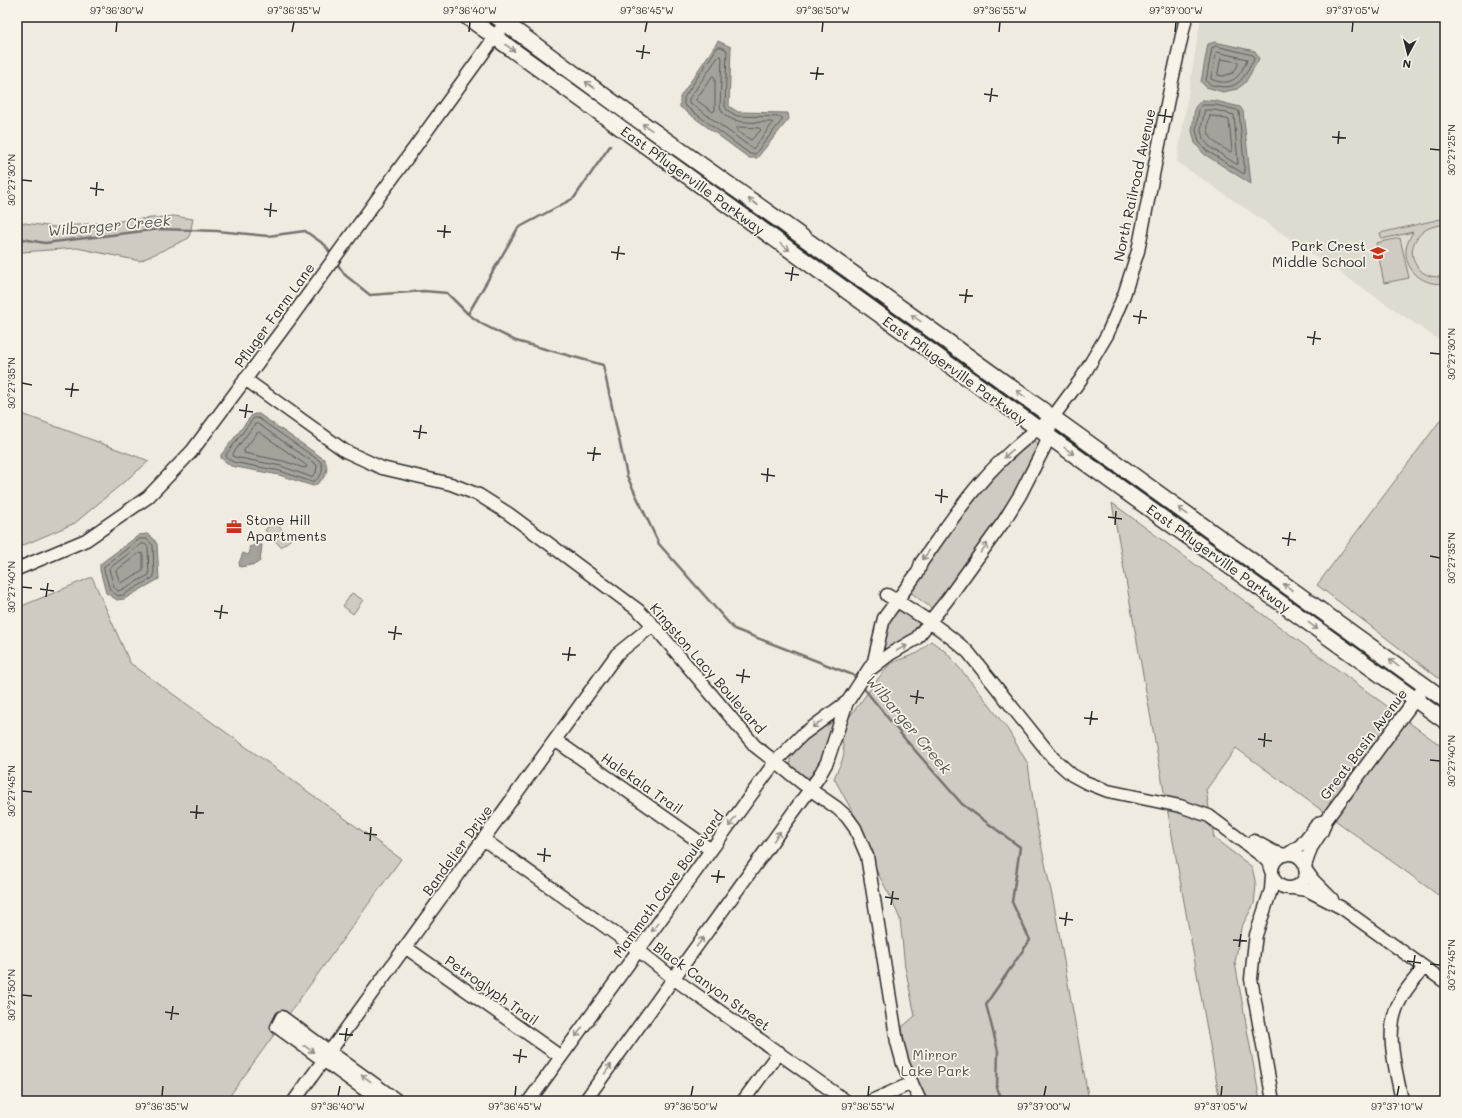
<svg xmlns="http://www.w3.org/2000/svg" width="1462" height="1118" font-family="Mali,sans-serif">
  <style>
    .built { fill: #dedbd1 }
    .green { fill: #cfcbc2; stroke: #7d7b76 }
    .water { fill: #a4a29a; stroke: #74726e }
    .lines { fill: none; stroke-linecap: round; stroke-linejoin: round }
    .shore { stroke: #5b5b57; stroke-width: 1 }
    .stream { stroke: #74726e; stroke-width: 2.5 }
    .minor-casing { stroke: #2b2b2b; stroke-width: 15 }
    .major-casing { stroke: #2b2b2b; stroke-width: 18 }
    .minor { stroke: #f7f3e8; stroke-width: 12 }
    .major { stroke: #f7f3e8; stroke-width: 15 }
    .oneway { stroke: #918f8a }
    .ticks { fill: none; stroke: #2b2b2b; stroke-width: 1.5 }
    .labels { text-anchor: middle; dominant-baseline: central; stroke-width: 3.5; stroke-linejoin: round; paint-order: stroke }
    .street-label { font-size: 14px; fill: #2b2b2b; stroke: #f7f3e8 }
    .poi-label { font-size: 14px; fill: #2b2b2b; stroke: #f7f3e8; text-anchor: end }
    .park-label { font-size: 14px; fill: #545351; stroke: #f7f3e8 }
    .water-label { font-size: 15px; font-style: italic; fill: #555552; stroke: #f7f3e8 }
    .neatline { fill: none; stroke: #2b2b2b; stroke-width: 1.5 }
    .ticks-label { font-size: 10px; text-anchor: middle; fill: #2b2b2b }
  </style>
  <rect width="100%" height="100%" fill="#efebe0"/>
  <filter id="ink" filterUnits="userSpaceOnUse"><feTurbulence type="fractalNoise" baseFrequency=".025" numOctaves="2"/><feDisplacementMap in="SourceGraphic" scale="8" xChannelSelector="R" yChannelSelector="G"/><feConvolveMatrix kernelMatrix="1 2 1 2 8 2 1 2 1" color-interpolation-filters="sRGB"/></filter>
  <g filter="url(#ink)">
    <path class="built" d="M1201,17H1445V344L1177,162Z"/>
    <path class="green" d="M174,216L193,219L189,238L140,261L77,248L22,252L17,254V222L55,227Z
      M1445,218V224C1438,226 1430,226 1424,231C1400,248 1416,283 1445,276V283C1425,287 1404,271 1406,249C1407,243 1410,237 1413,232L1382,239L1380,233Z
      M1400,238L1409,278L1384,283L1376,243Z
      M17,412L149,461L75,523L17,548Z
      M1445,414V683L1317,585Z
      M1032,440L1037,442L1038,446L1008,507L934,610L910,592L924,566L974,497L1027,442Z
      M1112,503L1445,749V900L1236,748L1206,790L1214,838L1252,867L1256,885L1254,904L1241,928L1235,963L1260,1101H1220Z
      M274,521L291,539L281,547L265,530Z
      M92,577L130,663L401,859L226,1101H17V608Z
      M352,593L363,600L353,614L343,606Z
      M898,608L919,622L920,627L913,636L881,654L885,626Z
      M931,641L946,652L981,694L1008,730L1028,764L1036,821L1054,905L1089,1101H923L908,1067L902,1027L915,1016L905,967L900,919L889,894L877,872L867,842L857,820L834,778L842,761L844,753L842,740L847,720L887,667L896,661L918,653Z
      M835,718L823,761L811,777H805L792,768L790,764V759L802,741Z"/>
    <path class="water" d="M718,41L731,47L729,106L738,112L788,113L789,119L757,158H749L680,107V97Z
      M1215,42L1255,51L1259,59L1245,83L1237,89L1223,92L1206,87L1201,82L1208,44Z
      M1202,100L1216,101L1240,107L1243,111L1251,184L1204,154L1195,143L1192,131L1195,107Z
      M255,414H259L324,459C331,470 324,481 313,486L279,475L231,466L221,458V455L252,415Z
      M147,534L153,538L157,544L159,579L124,599L117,600L106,593L100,570V564L139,535Z
      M256,545H262L260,561L257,563L256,564L240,567L239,563L243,553L248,555L250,552L249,547Z"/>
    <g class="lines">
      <path class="shore" d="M1216,46L1253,55L1254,60C1244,76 1239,91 1217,86C1212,85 1209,85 1206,81L1212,48Z
        M718,47H721L727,50L725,106L727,110L737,116L781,117L783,119L755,154H750L684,105V98Z
        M1217,52L1247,59C1247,63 1244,66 1242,70C1235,83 1224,85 1211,79Z
        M720,56L722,58L720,106C724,126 756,122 771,122L773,123L753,149L689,102V99L718,57Z
        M1221,59L1238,62V65L1233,73L1223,76L1218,75Z
        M713,76L715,78V110L713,112L696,100Z
        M1203,105H1216L1237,110L1239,112L1245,172L1244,174L1207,151L1199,142L1196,130L1199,109Z
        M1205,110H1215L1234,115L1238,164H1236L1210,147L1203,139L1201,130Z
        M1210,116H1214L1229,120L1232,150L1231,152C1227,151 1224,148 1220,146C1208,138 1205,129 1210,116Z
        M739,127L759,128L761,130L751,140L737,131V128Z
        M254,418H258L320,461C326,470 320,479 312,482L280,471L233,462L227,458L226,455Z
        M255,424H258L317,465L316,473L311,477L281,466L234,457L233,454Z
        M259,432L306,465L307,467L304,468L283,461L244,453V450L257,433Z
        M140,539H147L153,545L154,577L123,595L118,596L110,590L104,570V567Z
        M142,544H145L148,547L149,575L121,590L118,591L114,587L109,569Z
        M140,553L143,554V571L120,583L116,571Z"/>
      <path class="stream" d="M17,238L45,243L160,229L217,231L268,236L305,231L325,245L332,256
        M336,262L345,275L370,295L424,291L447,293L468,314L482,324L516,341L603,365L627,476L659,544L734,629L853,675L858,680
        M468,314L518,228L574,198L610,146
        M862,686L905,739L962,804L1020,847L1012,902L1030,940L986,1004L998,1051L997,1088L1003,1101"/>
      <defs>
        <path id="minor" d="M245,379L345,451L382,468L451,484L479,495L509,514L638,610L653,625L755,746L811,790L837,808L847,817L855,828L867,856L897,1042L903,1064L920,1101
          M17,569L86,540L148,497L192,451L288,322L505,23
          M887,595C916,612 944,630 968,652L1053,758L1072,775L1085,782L1108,791L1180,806L1209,816L1262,856L1268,862L1271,871
          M872,668L890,654L916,639L947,600L1004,521L1020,495L1045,446L1053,417L1081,379L1107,335L1124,295L1138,251L1168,99L1186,17
          M555,740L711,850
          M483,839L638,950L673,978L846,1101
          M1254,841L1274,852L1285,855
          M1272 871a17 17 0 1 1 34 0a17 17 0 1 1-34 0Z
          M1288,854L1301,845L1316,826L1321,822
          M1305,866L1311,848L1322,831L1326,820L1425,686
          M1305,869L1313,880L1332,899
          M1272,875L1271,890L1256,935L1254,950L1251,979L1273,1101
          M1293,888L1307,890L1342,908L1445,982
          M405,947L561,1057
          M294,1101L617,654L653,625
          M380,1101L277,1027L282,1017L398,1101
          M529,1101L775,762L802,735L848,701L874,661L884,618L918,572L921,563C940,536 959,507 981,482C1003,456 1026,437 1053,417
          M585,1101L818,778L827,762L847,702
          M743,1101L779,1052
          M871,1101L912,1083
          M1402,1101C1396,1067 1382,1029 1402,997C1408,986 1417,977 1424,967"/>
        <path id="major" d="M467,17L1048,436L1445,721
          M497,17L621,108L776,218L1445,700"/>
      </defs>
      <use href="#minor" class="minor-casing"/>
      <use href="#major" class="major-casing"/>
      <use href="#minor" class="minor"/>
      <use href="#major" class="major"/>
    </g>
    <defs><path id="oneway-shaft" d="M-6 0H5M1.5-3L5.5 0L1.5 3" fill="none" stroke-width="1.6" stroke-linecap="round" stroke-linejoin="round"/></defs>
    <g class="oneway">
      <use href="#oneway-shaft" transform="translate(510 48) rotate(36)"/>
      <use href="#oneway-shaft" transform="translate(590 85) rotate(-144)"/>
      <use href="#oneway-shaft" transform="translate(647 127) rotate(-145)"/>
      <use href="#oneway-shaft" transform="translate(753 202) rotate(-145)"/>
      <use href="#oneway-shaft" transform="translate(785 247) rotate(36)"/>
      <use href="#oneway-shaft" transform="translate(916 318) rotate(-144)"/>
      <use href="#oneway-shaft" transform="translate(1021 394) rotate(-144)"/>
      <use href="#oneway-shaft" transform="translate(1069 451) rotate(36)"/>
      <use href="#oneway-shaft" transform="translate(1008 454) rotate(137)"/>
      <use href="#oneway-shaft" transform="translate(1183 511) rotate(-144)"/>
      <use href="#oneway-shaft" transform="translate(984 548) rotate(-54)"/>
      <use href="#oneway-shaft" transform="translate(926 555) rotate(126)"/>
      <use href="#oneway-shaft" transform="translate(1288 587) rotate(-144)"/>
      <use href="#oneway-shaft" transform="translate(1313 626) rotate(36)"/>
      <use href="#oneway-shaft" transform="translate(902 648) rotate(-28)"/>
      <use href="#oneway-shaft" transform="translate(1394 663) rotate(-144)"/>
      <use href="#oneway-shaft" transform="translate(817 724) rotate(145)"/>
      <use href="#oneway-shaft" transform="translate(732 822) rotate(126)"/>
      <use href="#oneway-shaft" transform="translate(777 836) rotate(-54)"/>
      <use href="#oneway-shaft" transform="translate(655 927) rotate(126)"/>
      <use href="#oneway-shaft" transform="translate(700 942) rotate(-54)"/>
      <use href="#oneway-shaft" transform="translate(579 1032) rotate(126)"/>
      <use href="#oneway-shaft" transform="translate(309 1049) rotate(35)"/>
      <use href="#oneway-shaft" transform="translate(608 1069) rotate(-54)"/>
      <use href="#oneway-shaft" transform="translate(366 1078) rotate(-144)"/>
    </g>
  </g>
  <path class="ticks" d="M116,32L117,22M292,32L294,22M469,32L470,22M645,32L647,22M822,32L823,22M999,32L1000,22M1175,32L1176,22M1352,32L1353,22M636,51L650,53M642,59L644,45M810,73L824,74M816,80L818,67M984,94L998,96M990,102L992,88M1158,115L1172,117M1164,123L1166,109M1332,137L1346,138M1338,144L1339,131M1430,149L1440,150M22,180L32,181M90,188L104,190M96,196L97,182M264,209L277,211M270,217L271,203M437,231L451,232M444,238L445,225M611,252L625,254M617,260L619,246M785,273L799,275M791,281L793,267M959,295L973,296M965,303L967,289M1133,316L1147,318M1139,324L1141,310M1307,337L1321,339M1313,345L1315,331M1430,353L1440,354M22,383L32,385M65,389L79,390M71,397L73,383M239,410L253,412M245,418L247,404M413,431L427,433M419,439L421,425M587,453L601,454M593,461L595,447M761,474L775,476M767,482L768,468M935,495L948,497M941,503L942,489M1108,517L1122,519M1115,525L1116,511M1282,538L1296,540M1288,546L1290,532M1430,556L1440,558M22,587L32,588M40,589L54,591M46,597L48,583M214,611L228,613M220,619L222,605M388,632L402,634M394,640L396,626M562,654L576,655M568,661L570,647M736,675L750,677M742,683L744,669M910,696L924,698M916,704L918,690M1084,718L1098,719M1090,725L1092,711M1258,739L1272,741M1264,747L1265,733M1430,760L1440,761M22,791L32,792M190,812L204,813M196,819L197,805M364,833L377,835M370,841L371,827M537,854L551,856M544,862L545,848M711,876L725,877M717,883L719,870M885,897L899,899M891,905L893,891M1059,918L1073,920M1065,926L1067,912M1233,940L1247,941M1239,947L1241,934M1407,961L1421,963M1430,964L1440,965M1413,969L1415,955M22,995L32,996M165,1012L179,1014M171,1020L173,1006M339,1034L353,1035M345,1041L347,1028M513,1055L527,1057M519,1063L521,1049M162,1096L163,1086M338,1096L340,1086M515,1096L516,1086M691,1096L693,1086M868,1096L869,1086M1044,1096L1046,1086M1221,1096L1222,1086M1397,1096L1399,1086"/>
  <defs>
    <symbol id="school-bare" viewBox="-9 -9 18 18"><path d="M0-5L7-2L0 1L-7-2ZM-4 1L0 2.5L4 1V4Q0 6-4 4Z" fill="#c8321e" stroke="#f7f3e8" stroke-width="2.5" paint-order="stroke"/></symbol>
    <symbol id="office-bare" viewBox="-9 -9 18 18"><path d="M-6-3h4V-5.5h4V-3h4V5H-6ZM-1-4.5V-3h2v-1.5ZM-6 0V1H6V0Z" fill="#c8321e" stroke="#f7f3e8" stroke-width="2.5" paint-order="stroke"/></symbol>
  </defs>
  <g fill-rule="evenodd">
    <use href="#school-bare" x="1367" y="242" width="22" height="22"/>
    <use href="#office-bare" x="223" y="516" width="22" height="22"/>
  </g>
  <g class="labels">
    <g class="street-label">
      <text transform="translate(693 180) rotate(36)">East Pflugerville Parkway</text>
      <text transform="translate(1134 185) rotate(-78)">North Railroad Avenue</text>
      <text transform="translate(274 315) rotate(-54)">Pfluger Farm Lane</text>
      <text transform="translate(955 370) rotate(36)">East Pflugerville Parkway</text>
      <text transform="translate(1219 558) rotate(36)">East Pflugerville Parkway</text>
      <text transform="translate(708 668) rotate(49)">Kingston Lacy Boulevard</text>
      <text transform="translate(1363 744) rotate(-53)">Great Basin Avenue</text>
      <text transform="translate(642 783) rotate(35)">Halekala Trail</text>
      <text transform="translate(457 850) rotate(-54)">Bandelier Drive</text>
      <text transform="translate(668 884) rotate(-54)">Mammoth Cave Boulevard</text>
      <text transform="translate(712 986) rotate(36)">Black Canyon Street</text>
      <text transform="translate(492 990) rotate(35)">Petroglyph Trail</text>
    </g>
    <g class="poi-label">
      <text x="1366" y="245">Park Crest<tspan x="1366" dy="16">Middle School</tspan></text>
      <text x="246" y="519" text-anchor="start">Stone Hill<tspan x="246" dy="16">Apartments</tspan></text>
    </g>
    <g class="park-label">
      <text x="935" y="1054">Mirror<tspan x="935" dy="16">Lake Park</tspan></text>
    </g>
    <g class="water-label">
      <text transform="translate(109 225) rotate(-5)">Wilbarger Creek</text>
      <text transform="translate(909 724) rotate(50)">Wilbarger Creek</text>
    </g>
  </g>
  <rect width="1462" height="1118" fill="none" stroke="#f7f3e8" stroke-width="44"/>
  <g transform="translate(1408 54) rotate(187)" stroke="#f7f3e8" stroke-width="3" paint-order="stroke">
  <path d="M0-3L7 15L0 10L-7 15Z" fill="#2b2b2b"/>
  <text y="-6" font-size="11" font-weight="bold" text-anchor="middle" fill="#2b2b2b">N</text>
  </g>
  <rect x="22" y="22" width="1418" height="1074" class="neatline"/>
  <g class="ticks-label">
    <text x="117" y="14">97°36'30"W</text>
    <text x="294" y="14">97°36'35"W</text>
    <text x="470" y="14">97°36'40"W</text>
    <text x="647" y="14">97°36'45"W</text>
    <text x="823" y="14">97°36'50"W</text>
    <text x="1000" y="14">97°36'55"W</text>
    <text x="1176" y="14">97°37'00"W</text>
    <text x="1353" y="14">97°37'05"W</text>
    <text transform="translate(1451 150) rotate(-90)" y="4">30°27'25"N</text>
    <text transform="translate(11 180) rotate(-90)" y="4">30°27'30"N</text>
    <text transform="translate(1451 354) rotate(-90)" y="4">30°27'30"N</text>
    <text transform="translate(11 383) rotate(-90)" y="4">30°27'35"N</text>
    <text transform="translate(1451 558) rotate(-90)" y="4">30°27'35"N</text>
    <text transform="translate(11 587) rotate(-90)" y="4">30°27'40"N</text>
    <text transform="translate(1451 761) rotate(-90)" y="4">30°27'40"N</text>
    <text transform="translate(11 791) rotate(-90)" y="4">30°27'45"N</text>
    <text transform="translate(1451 965) rotate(-90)" y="4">30°27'45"N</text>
    <text transform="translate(11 995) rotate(-90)" y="4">30°27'50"N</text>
    <text x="162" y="1110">97°36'35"W</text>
    <text x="338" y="1110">97°36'40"W</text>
    <text x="515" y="1110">97°36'45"W</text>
    <text x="691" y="1110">97°36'50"W</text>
    <text x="868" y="1110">97°36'55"W</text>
    <text x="1044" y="1110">97°37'00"W</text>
    <text x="1221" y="1110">97°37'05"W</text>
    <text x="1397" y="1110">97°37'10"W</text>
  </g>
</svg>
